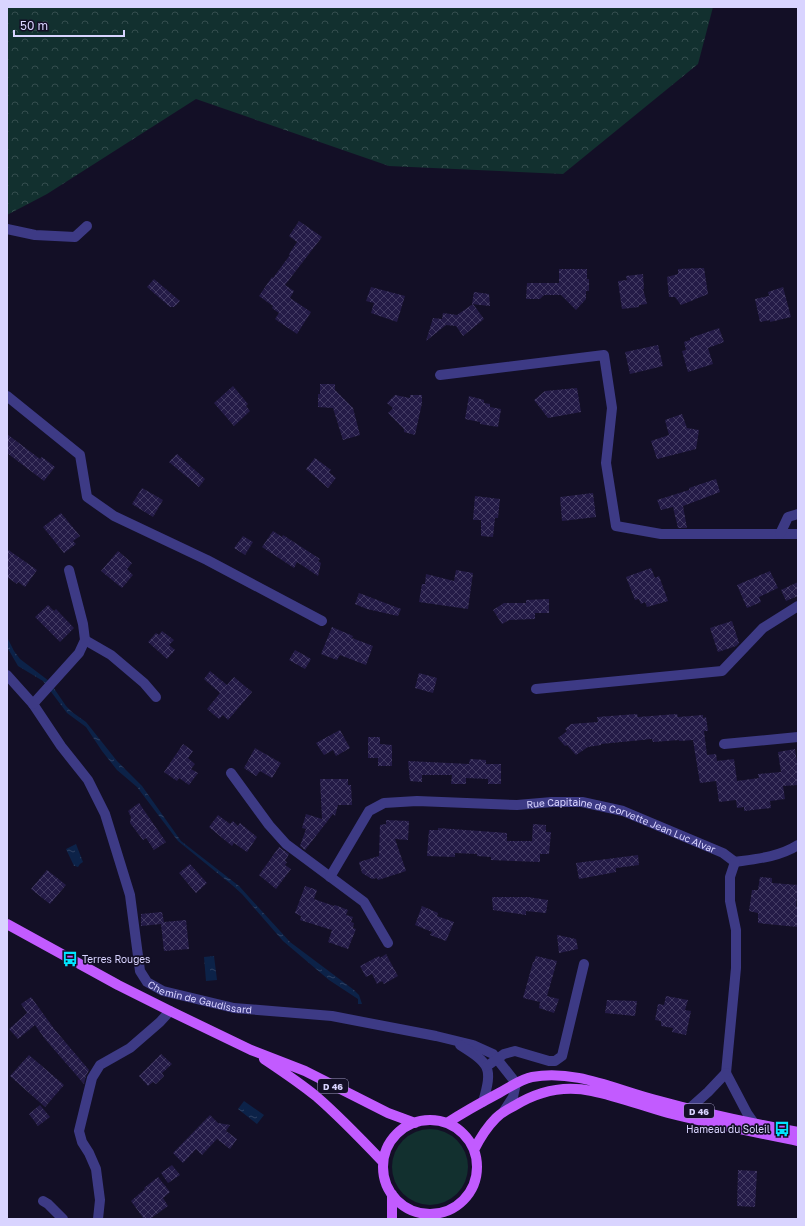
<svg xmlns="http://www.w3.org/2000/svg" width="805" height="1226" font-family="'Golos Text',sans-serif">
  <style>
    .green { fill: #12302f }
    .forest { fill: url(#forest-crowns) }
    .water { fill: url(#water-ripples) }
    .building { fill: url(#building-cross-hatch) }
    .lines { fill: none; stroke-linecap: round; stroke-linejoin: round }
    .minor { stroke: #3d3a85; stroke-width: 10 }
    .major { stroke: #c25bff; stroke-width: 10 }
    .labels { text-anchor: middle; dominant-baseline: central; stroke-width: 3.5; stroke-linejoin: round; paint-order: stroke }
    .shield { fill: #130f26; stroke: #9e99be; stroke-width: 1 }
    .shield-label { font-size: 9px; font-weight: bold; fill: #d9d4ff }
    .street-label { font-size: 10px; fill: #d9d4ff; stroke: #130f26 }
    .poi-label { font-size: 10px; fill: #d9d4ff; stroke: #130f26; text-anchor: start }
  </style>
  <defs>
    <pattern id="forest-crowns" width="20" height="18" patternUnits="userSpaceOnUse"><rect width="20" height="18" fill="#12302f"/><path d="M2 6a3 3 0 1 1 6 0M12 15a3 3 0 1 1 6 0" fill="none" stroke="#344d4e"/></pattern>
    <pattern id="water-ripples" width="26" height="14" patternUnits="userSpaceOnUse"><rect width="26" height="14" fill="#0c2248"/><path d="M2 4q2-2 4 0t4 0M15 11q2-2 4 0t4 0" fill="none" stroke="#2f4163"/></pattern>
    <pattern id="building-cross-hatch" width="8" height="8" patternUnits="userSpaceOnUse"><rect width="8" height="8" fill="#241b47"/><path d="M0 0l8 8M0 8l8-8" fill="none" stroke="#433b63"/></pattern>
  </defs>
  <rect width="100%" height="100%" fill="#130f26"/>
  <path class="green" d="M392 1167a38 38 0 1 1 76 0a38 38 0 1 1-76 0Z"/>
  <path class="forest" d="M7,7H713L698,64L563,174L389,166L196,99L47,194L7,215Z"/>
  <path class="water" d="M7,637L14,651L20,659L49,681L66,706L72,712L86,722L117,761L142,786L181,841L239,886L290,942L354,990L359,995L362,1004H358V999L329,980L283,941L242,894L232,885L178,841L137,787L117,770L102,751L86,727L67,713L43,681L18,666L7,647Z
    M76,844L83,862L80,864L78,867L75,866H74L66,849Z
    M214,956L217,980L206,981L204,957Z
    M244,1101L264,1115L257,1124L238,1109Z"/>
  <path class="building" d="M299,221L322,237L285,285L294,291L290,298L311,312L297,334L275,319L279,313L272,308L273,306L259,296L272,277L273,278L290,255L289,254L297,242L289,236Z
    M704,268L708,294L681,305L675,297H669L667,277L678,274V269Z
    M559,269H587V279H589V291H586V299L576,310L561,295H544L540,299H526L527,283H559Z
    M643,274L644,289H643L647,304L639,305V307L622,309L618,281L627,280L626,276Z
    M154,279L180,301L174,307H170L147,287Z
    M371,287L405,296L397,322L371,313L374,303L366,301Z
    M783,287L791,317L770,322V320L760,322L755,299L769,296L768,292Z
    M474,292L489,294L490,306L472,304Z
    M473,304L484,319L463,336L456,326L446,325L426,341L433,318L442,319L443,313L457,315Z
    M719,328L724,342L708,348L713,364L688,372L682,351L686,350L684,342L690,340V338Z
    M658,345L663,366L630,374L625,352Z
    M320,384H335V390L353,408L360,435L343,440L333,408L318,407V394H320Z
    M233,386L248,404L246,406L250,411L234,426L214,403Z
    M577,388L581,412L548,418L534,400L545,391Z
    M395,395L410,398V395H422V403L415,435L404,432V429L388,413L393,408L387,403Z
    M469,396L484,400V403L490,404V407L501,409L498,427L480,424V422L465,419Z
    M682,414L687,428L699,430L696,449L657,459L651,441L669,435L665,420Z
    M7,434L40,459L42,457L55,467L44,481L7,453Z
    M177,454L205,479L199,487L169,462Z
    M315,458L331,470L329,472L336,478L328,488L306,469Z
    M716,479L720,492L683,506L687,528H678L673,507L661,510L657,500L689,490V488Z
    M142,488L163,500L153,517L132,504Z
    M593,493L596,517L562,521L560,497Z
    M475,496L500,499L498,518H495L493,537L481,536V520H473Z
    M61,513L80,536L73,541L76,544L64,553L43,527Z
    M273,531L282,537L283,535L320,559L318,561L321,563L318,576L297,562L294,568L262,547Z
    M243,536L253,542L245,555L234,548Z
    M7,549L37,570L25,587L18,582L17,584L7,577Z
    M118,551L132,563L127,569L133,575L122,588L101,571Z
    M651,568L655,578L659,576L668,601L647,607L645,602L641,604L639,599L635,600L626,577Z
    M456,570L473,573L468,609L419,602L422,584H425L426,574L454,581Z
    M770,571L778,588L759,597L761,602L747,608L737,585Z
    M798,582V596L786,601L781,590Z
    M359,593L401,609L398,616L367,609L355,604Z
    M549,599V613H535V619L509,620L502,624L493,610L504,603H526V600Z
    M48,605L54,611L56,609L74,628L60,642L35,617Z
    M732,621L739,643L736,646L718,652L710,628Z
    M332,627L353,636L352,638L373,646L366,665L340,655L337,660L321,654Z
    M162,631L174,640L169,645L175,650L167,659L148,642L156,633L159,635Z
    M295,650L311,659L305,669L289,660Z
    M210,671L227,685L234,677L252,692L228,720L223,715L219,719L207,709L220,693L204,679Z
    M419,673L437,678L433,693L415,688Z
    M637,714L638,717L677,714L678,717L703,715V718L706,717L708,731H704L707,755L716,754L717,761L734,759L737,781L759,778L758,774L781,772L778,752L795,749L798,769V785L783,786L785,799L770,801L771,808L744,811V807L737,808L736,800L719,802L716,781L700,783L693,740L679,741V740L653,742L652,739L601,744V745L588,747L576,755L567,745L565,746L558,738L567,731L565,729L571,724L598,722L597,717Z
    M340,730L350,748L336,756L333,750L324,755L316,743Z
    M368,737H380V744L392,745V766H378V758H368Z
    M183,744L193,751L188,758L195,764L191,769L198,773L189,785L179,778L177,781L164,772Z
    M255,748L281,763L272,778L260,771L256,776L244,768Z
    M470,759L486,760V764H501V784H488V779L466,778V784H451L452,775H422V782L410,781L408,761L469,764Z
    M320,779H348V785H351L352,805H338L335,816L333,814L305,850L300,846L306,829L302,828L306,814L322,819Z
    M139,803L166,842L154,850L146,838L143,840L130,823L131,817L128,811Z
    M218,815L230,824L233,821L238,826L240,823L257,837L247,852L234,843L232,846L209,827Z
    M386,820L409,821L408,840L395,839L406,871L378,880L377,878L372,879L362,873L359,862L379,856L380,825L386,824Z
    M533,824L546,825V832H551L549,854H540V862L491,860V857L477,856V854L455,853V857L427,856L429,830H438V828L507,833V841H532Z
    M279,847L289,854L285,861L287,862L285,865L291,869L276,889L259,875Z
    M638,855L639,865L616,868V872L579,879L576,863Z
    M190,864L207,883L196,893L179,873Z
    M47,870L66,885L50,904L31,889Z
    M760,877L772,878V883L798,885L796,906L798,907V927L758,923V913L749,911L752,890H758Z
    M305,886L317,890L314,899L334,906L335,905L348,910L346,915L353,917L351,922L354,923L353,928L356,929L348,949L328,942L332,930L300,920L301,916L295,913Z
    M492,897H528L548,900L546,913L526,911V915L493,910Z
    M422,906L438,913L437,916L454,922L446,941L430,935L432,932L415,925Z
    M162,912L164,922L186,920L189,949L164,951L161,924L141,926V914Z
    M557,935L576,939L578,949L559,953Z
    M386,954L398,976L384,984L382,981L377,984L372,974L366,977L360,966L379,956L380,958Z
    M536,956L557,961L547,996L559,999L554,1013L539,1008L540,1002L523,998L533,962H534Z
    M666,996L688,1000L685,1010L691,1011L686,1035L672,1032L673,1028L661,1026V1021L655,1020L658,1004L664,1005Z
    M31,997L55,1030L89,1070L86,1076L84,1084L45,1039L35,1025L18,1039L9,1029L27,1013L21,1004Z
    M607,1000L637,1001L635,1016L605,1013Z
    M161,1054L172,1064L162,1073L164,1076L156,1084L153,1082L148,1086L139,1076Z
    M29,1055L64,1085L45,1107L10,1076Z
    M40,1105L50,1117L38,1126L29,1114Z
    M210,1115L218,1123L230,1125L226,1131L237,1139L230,1149L217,1139L202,1155L196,1149L183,1163L173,1153Z
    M172,1165L180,1175L168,1183L161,1173Z
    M738,1170L757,1171L755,1207L737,1206Z
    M158,1177L170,1192L163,1198L168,1206L150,1219H144L131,1201L145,1189L144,1188Z"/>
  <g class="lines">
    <g class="minor">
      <path d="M7,229L35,235L75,237L87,226"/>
      <path d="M440,375L604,355L612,408L606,463L616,526L661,534H798"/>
      <path d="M7,396L80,455L87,497L114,516L207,560L322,621"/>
      <path d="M780,534L788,517L798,514"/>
      <path d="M85,640L111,655L144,683L156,697"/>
      <path id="s1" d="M7,675L33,704L61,746L88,780L105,814L130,895L140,971L147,982L163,991L234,1008L332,1016L436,1036L473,1045L493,1054L516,1083L513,1097L504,1111"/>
      <path d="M536,689L722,671L763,628L798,606"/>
      <path d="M33,704L79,653L85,640L83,624L69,570"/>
      <path d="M724,744L798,737"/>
      <path d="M231,773L269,825L286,844L364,902L388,943"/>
      <path d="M735,862C756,859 779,857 798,845"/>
      <path id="s2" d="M330,877L369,811L384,803L417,801L517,805L552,802H582L623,811L723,853L735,862"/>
      <path d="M460,1045C490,1064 493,1067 483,1102"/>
      <path d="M487,1066L504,1054L515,1051L549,1061H555L562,1056L584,964"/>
      <path d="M726,1073L736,968V930L730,901V877L735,862"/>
      <path d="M726,1073L747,1113L754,1123"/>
      <path d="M689,1109L708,1092L726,1073"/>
      <path d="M43,1201L48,1204L63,1219"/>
      <path d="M98,1219L100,1200L97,1177L96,1169L89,1153L82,1142L79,1131L92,1078L100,1065L130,1048L160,1022L170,1011"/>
    </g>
    <path class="major" d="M7,924L118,985L170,1011L251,1050L305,1071L388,1113L415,1123
      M264,1059C282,1071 300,1083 317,1097C340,1117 362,1140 383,1162
      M383 1167a47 47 0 1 1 94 0a47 47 0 1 1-94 0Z
      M447,1123C464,1112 482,1102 499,1093C510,1087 521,1079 532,1077C575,1069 616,1090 656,1100C703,1113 750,1123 798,1132
      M474,1150C480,1138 487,1127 496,1118C501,1113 508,1109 514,1106C538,1091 564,1085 592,1091C617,1096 643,1106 668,1113C711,1124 754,1132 798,1141
      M392,1194V1219"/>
  </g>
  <defs>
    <symbol id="bus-bare" viewBox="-9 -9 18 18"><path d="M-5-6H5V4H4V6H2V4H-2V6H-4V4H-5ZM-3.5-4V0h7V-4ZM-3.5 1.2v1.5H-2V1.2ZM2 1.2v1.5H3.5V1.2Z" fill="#00e5ff" stroke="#130f26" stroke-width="2.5" paint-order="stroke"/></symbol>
  </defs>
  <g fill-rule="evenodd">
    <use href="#bus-bare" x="59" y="948" width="22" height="22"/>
    <use href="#bus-bare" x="771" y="1118" width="22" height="22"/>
  </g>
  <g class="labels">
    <g class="shield">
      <rect x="318" y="1079" width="30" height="14" rx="3"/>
      <rect x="684" y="1104" width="30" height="14" rx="3"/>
    </g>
    <g class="shield-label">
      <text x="333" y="1086">D 46</text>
      <text x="699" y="1111">D 46</text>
    </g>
    <g class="street-label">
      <text stroke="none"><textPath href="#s2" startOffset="335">Rue Capitaine de Corvette Jean Luc Alvar</textPath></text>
      <text stroke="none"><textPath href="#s1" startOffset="401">Chemin de Gaudissard</textPath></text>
    </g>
    <g class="poi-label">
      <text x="82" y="959">Terres Rouges</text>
      <text x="770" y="1129" text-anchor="end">Hameau du Soleil</text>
    </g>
  </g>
  <rect width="805" height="1226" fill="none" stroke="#d9d4ff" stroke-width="16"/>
  <path d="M14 30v6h110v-6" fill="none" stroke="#d9d4ff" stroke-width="2"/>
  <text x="20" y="30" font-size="12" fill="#d9d4ff" stroke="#130f26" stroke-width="3" paint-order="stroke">50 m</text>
</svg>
